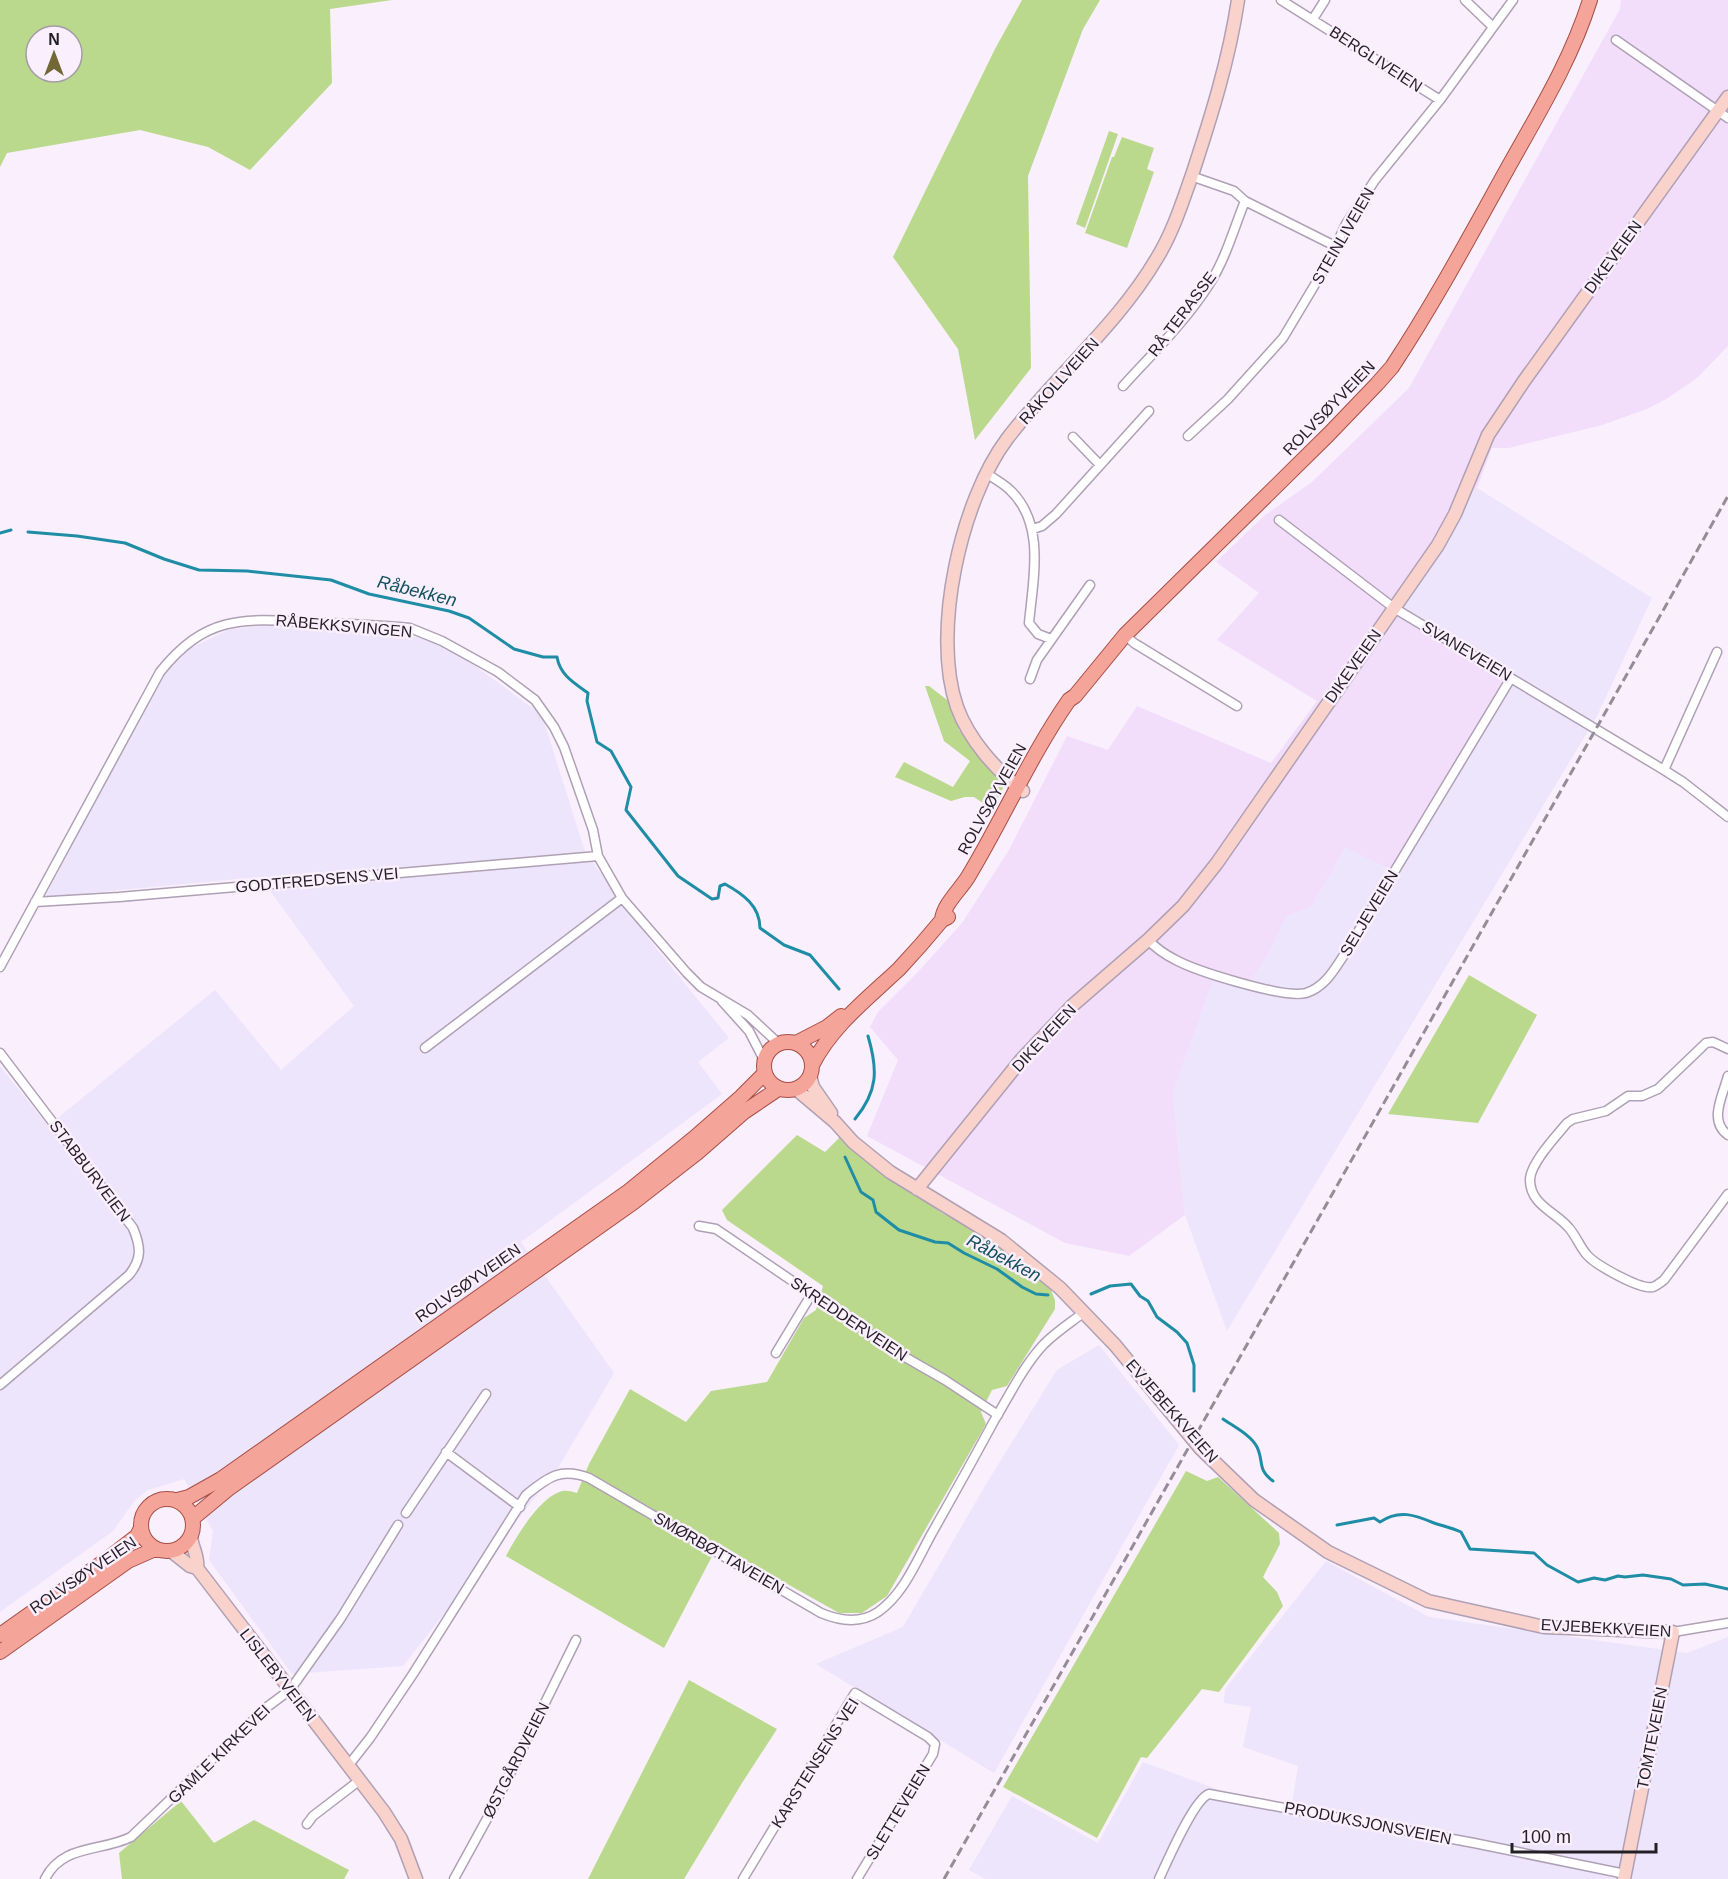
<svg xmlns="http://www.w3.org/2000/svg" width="1728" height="1879" font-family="Helvetica,sans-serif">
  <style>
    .built { fill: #f2defb }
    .industrial { fill: #ece5fb }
    .green { fill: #bad98c; fill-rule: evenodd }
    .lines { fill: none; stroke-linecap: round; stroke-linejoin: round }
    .stream { stroke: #1e8da5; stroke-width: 3 }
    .street-casing { stroke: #afa0b5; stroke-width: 11 }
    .secondary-casing { stroke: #afa0b5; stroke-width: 15 }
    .primary-casing { stroke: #a74e45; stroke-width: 16 }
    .street { stroke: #fff; stroke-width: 8 }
    .secondary { stroke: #fad2cc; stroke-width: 12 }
    .primary { stroke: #f5a499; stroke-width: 14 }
    .rail { stroke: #948d98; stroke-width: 3; stroke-dasharray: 9 4.5; stroke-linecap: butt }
    .labels { text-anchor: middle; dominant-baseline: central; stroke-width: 5; stroke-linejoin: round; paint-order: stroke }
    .street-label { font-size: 16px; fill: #241f27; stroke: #f9effd }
    .water-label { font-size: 18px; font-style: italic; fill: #14505d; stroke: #f9effd }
  </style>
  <rect width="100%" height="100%" fill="#f9effd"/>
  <path class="built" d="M1621,0H1728V346L1697,378L1668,398L1647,409L1602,425L1509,448H1492L1477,488L1468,484L1511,678L1395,872L1345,848L1312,906L1288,916L1267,956L1249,984L1215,975L1173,1093L1185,1215L1129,1256L1065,1243L867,1136L898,1060L870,1027L878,1012L917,973L962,923L1009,850L1067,736L1108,750L1137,706L1271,763L1317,701L1217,640L1259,593L1216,562L1265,515L1312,482L1409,388L1620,9Z"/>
  <path class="industrial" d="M1467,484L1477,488L1652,598L1597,716L1227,1331L1185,1215L1173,1093L1215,974L1249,984L1267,956L1285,919L1288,916L1312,906L1345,847L1394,872L1510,678L1394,608Z
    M268,625L438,639L542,715L585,852L656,948L729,1038L698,1062L722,1094L521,1242L614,1373L558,1468L403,1666L292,1674L209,1560L213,1531L184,1479L148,1490L135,1500L113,1531L0,1612V1066L48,1126L215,990L281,1070L354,1006L260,877L45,897L161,677L189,649L228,630Z
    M1099,1345L1179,1445L994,1773L816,1664L903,1627L991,1476L1057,1370Z
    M1326,1561L1429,1617L1687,1653L1728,1637V1879H985L969,1870L1012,1796L1098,1843L1143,1762L1290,1816L1298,1766L1243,1747L1251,1707L1224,1703L1225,1689Z"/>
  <path class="green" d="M0,0H392L330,9L332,83L250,170L208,147L140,130L7,153L0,167ZM36,36H72V72H36Z
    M1022,0H1100L1083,29L1028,176L1031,368L975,440L958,349L893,257L995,49Z
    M1109,131L1118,134L1085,228L1076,224Z
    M1122,137L1154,148L1147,169L1154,172L1127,248L1085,233L1112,157H1114Z
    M925,686H929L951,703L959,730L1005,784L998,798L989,807L974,797H965L951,801L895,777L904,762L953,787L970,761L944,741Z
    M1469,975L1537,1015L1478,1123L1388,1114Z
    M797,1135L825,1152L838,1139L840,1135L942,1213L1003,1245L1049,1285L1055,1300V1309L1007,1386L992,1390L981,1412L986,1424L887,1596L862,1613H839L718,1545L664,1648L506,1556C516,1537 541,1495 563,1491C567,1490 573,1492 577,1493L589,1464L630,1389L686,1422L711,1391L767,1382L804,1318L816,1310L823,1286L727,1220L722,1210Z
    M1186,1471L1207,1481L1218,1477L1279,1533L1280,1544L1263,1577L1277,1592L1283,1606L1219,1692L1202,1689L1147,1758L1141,1757L1097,1838L1003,1787Z
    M689,1680L777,1729L742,1783L684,1879H588Z
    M181,1801L214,1843L254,1820L349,1870L344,1879H122L119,1853Z"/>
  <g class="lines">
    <path class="stream" d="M28,532L77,536L125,543L164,559L199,570L247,571L331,580L369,594L449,611L469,618L514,649L543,657H557C560,675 574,683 588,693L587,701L597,742L611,751L631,787L626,810L678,876L712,899L718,898L720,886L725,884C743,894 760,906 760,928L784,945L810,955L839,989
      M0,533L11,530
      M855,1119C878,1091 878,1070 868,1036
      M845,1157L861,1192L873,1200L876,1212L890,1223L899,1230L935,1242L948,1243L964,1253L997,1269L1022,1287L1036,1294L1048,1295
      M1091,1294L1110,1286L1131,1284L1140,1296L1148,1301L1157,1317L1177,1332L1187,1343L1194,1365V1391
      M1223,1419C1233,1426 1251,1435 1257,1447C1264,1461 1257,1470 1273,1481
      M1337,1525L1374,1518L1380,1522C1399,1509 1415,1515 1434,1523C1443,1526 1452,1528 1461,1532L1470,1549L1534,1553L1547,1565L1578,1582L1594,1578L1605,1580L1618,1576L1625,1577L1643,1575L1671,1579L1683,1585L1705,1584L1728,1589"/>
    <defs>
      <path id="street" d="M1281,0L1440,100
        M1465,0L1492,26
        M1313,19L1325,0
        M1616,40L1728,118
        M1191,176L1234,191L1245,201L1335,246
        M1123,386C1153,353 1186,321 1210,283C1226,258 1234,228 1245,201
        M1188,436L1228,399L1283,338L1326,266L1346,224L1375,180L1440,100L1513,0
        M1073,437L1100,465
        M987,474C995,479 1004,484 1010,490C1046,524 1033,579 1029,623L1038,634L1051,639
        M1279,520L1394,608L1664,770L1683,782L1728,817
        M1033,529L1042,526L1056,514L1149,411
        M1125,635L1134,643L1237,706
        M1030,679L1037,660L1090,585
        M1664,770L1717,652
        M35,902L119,897L598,856
        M1148,940C1156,948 1164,954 1174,959C1195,971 1285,999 1306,993C1325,987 1334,970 1344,955L1511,678
        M0,967L160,672C205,616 241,618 307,622C338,623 369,625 399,627L410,628L442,641L498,672L535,700L554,727L564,747L593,830L598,856L622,898L687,973L701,987L748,1015L778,1043
        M722,1001L749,1031L764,1060
        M425,1048L622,898
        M1728,1049L1713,1042L1706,1043L1658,1089L1642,1096H1628L1606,1111L1573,1119L1567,1123C1556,1136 1530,1164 1530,1180C1530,1205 1556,1212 1569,1228C1576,1236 1580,1247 1587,1255C1596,1265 1640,1290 1653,1287C1656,1286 1661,1282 1664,1280L1728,1194
        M0,1053L133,1228C141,1247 142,1259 129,1275L0,1385
        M1728,1076C1723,1095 1708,1121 1728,1135
        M699,1226L716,1229L898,1353L945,1380L998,1415
        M776,1353L811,1295
        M446,1452L520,1507
        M406,1513L486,1394
        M1673,1632L1728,1623
        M348,1766L370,1738L413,1674L526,1495C548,1477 561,1467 589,1478L821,1613C840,1621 860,1624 878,1612C904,1594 917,1560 932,1533C953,1496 974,1458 994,1421C1009,1396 1024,1365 1044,1344C1056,1332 1070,1323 1083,1313
        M307,1824L313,1816L360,1780
        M45,1879C62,1844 101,1852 131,1837L267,1707L290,1690L341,1618L398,1525
        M454,1879L494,1806L576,1640
        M743,1879L855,1693L928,1737L935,1744L933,1754L857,1879
        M1159,1879C1167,1862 1194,1799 1209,1794L1474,1843L1625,1874"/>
      <path id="secondary" d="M1023,791C996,770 969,740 957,707C931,633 961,500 1007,439C1055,376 1117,326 1157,258C1173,232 1182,203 1192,175C1211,117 1229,60 1238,0
        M810,1076L813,1087L831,1113
        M796,1089L835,1122L853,1142L890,1172L1001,1240L1060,1288L1115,1345L1200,1448L1254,1500L1328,1552L1428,1601L1544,1627L1673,1632L1624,1879
        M917,1189L1021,1060L1073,1005L1148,940L1183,906L1217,863L1438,545L1455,514L1488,435L1524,381L1728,97
        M191,1536C192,1548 199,1557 197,1568
        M171,1551L190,1566L197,1568L384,1812L401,1839L416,1879"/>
      <path id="primary" d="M942,920C943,905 960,890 968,877C1003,819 1030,756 1069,700L1075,696L1125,635L1329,434L1377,384L1392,367C1433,305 1469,238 1505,173C1536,117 1571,61 1590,0
        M764 1066a24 24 0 1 1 48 0a24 24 0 1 1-48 0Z
        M796,1043L827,1027L841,1016
        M812,1065C832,1026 868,998 899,969C914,953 928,937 942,920L948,917
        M141 1525a26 26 0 1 1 52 0a26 26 0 1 1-52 0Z
        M177,1500L189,1497L221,1479L629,1191L693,1139L741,1097L764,1074
        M193,1518L228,1489L634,1202L697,1153L744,1112L778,1089
        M0,1635L106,1560L137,1536L141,1528
        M0,1652L128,1561L155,1549"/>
    </defs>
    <use href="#street" class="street-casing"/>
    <use href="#secondary" class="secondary-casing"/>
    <use href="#primary" class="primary-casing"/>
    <use href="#street" class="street"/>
    <use href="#secondary" class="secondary"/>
    <use href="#primary" class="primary"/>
    <path class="rail" d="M944,1879L1728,496"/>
  </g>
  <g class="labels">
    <g class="street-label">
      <text transform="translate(1376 59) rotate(33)">BERGLIVEIEN</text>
      <text transform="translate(1343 236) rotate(-60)">STEINLIVEIEN</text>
      <text transform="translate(1613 257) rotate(-54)">DIKEVEIEN</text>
      <text transform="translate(1182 314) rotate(-53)">RÅ TERASSE</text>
      <text transform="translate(1059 381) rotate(-48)">RÅKOLLVEIEN</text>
      <text transform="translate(1329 408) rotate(-46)">ROLVSØYVEIEN</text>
      <text transform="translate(344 626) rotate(5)">RÅBEKKSVINGEN</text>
      <text transform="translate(1467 651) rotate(31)">SVANEVEIEN</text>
      <text transform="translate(1353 666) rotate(-55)">DIKEVEIEN</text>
      <text transform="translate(992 799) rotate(-61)">ROLVSØYVEIEN</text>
      <text transform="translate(317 880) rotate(-5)">GODTFREDSENS VEI</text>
      <text transform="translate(1369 913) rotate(-59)">SELJEVEIEN</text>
      <text transform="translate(1044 1038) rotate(-47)">DIKEVEIEN</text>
      <text transform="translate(90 1171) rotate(53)">STABBURVEIEN</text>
      <text transform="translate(468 1283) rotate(-35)">ROLVSØYVEIEN</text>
      <text transform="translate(849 1319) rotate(34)">SKREDDERVEIEN</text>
      <text transform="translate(1172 1411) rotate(49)">EVJEBEKKVEIEN</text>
      <text transform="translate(719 1553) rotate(30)">SMØRBØTTAVEIEN</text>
      <text transform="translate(83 1575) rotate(-34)">ROLVSØYVEIEN</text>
      <text transform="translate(1606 1628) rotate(3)">EVJEBEKKVEIEN</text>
      <text transform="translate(278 1675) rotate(52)">LISLEBYVEIEN</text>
      <text transform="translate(1652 1738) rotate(-79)">TOMTEVEIEN</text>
      <text transform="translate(219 1754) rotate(-44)">GAMLE KIRKEVEI</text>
      <text transform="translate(516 1760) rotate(-63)">ØSTGÅRDVEIEN</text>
      <text transform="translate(815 1763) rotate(-58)">KARSTENSENS VEI</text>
      <text transform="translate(898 1812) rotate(-59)">SLETTEVEIEN</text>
      <text transform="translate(1368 1823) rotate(11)">PRODUKSJONSVEIEN</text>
    </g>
    <g class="water-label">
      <text transform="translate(417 591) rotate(14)">Råbekken</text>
      <text transform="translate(1004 1258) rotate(28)">Råbekken</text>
    </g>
  </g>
  <g transform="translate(54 54)"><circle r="28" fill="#f9effd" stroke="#a49ca7" stroke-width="1.5"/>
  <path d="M0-4.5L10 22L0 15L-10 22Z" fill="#726835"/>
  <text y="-9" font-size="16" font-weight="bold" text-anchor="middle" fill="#241f27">N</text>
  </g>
  <path d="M1512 1843v9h144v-9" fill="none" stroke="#241f27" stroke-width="3"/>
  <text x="1521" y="1843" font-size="18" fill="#241f27" stroke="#f9effd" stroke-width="4.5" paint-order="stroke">100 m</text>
</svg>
